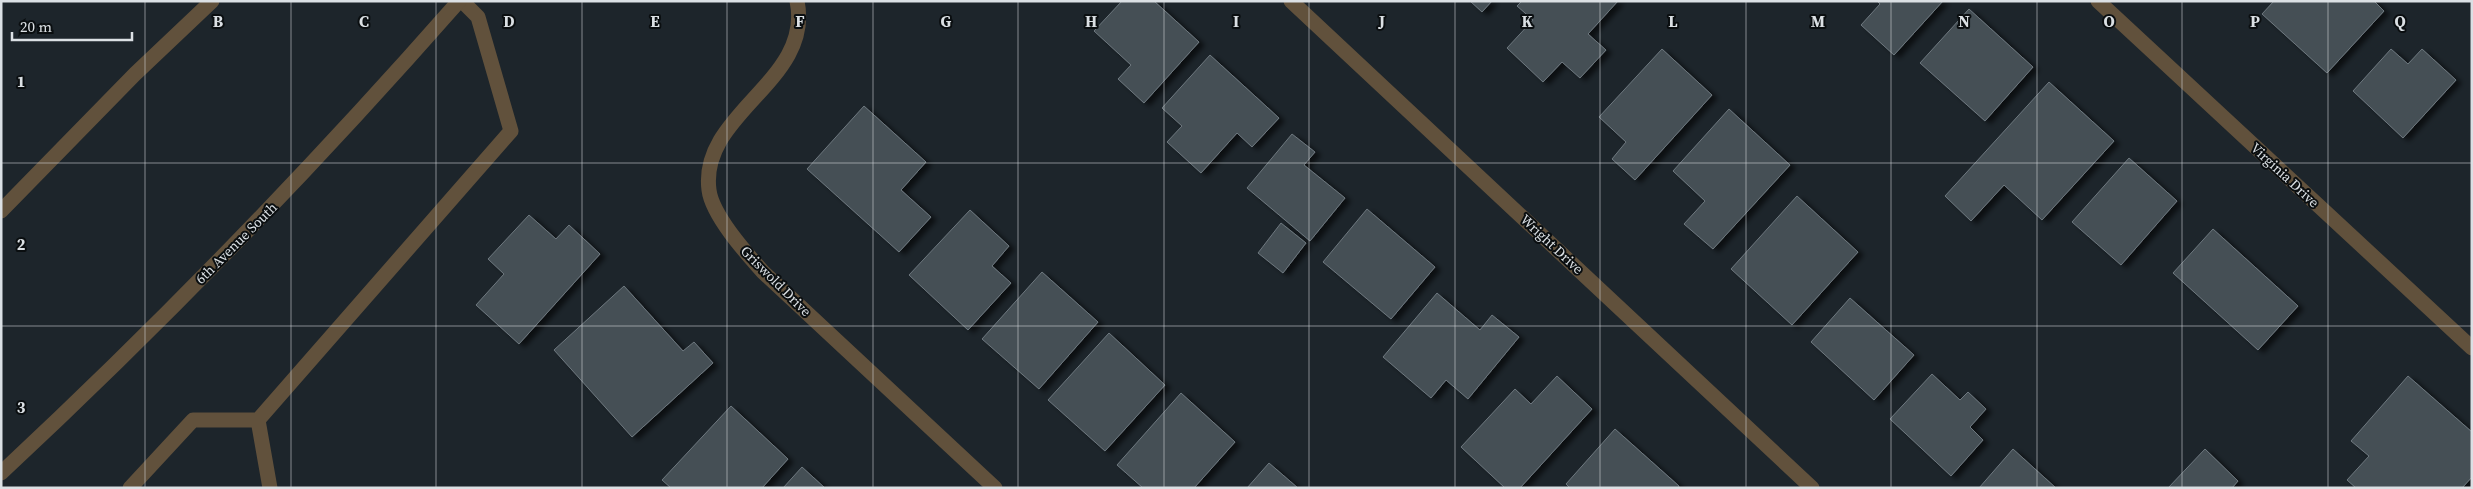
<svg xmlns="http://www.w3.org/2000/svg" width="2473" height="489" font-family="'Source Serif 4',serif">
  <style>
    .building { fill: #454f55; stroke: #6e787f; filter: url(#shadow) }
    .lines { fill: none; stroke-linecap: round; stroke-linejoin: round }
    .service { stroke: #61513c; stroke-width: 15 }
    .minor { stroke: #61513c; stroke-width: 15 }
    .tertiary { stroke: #61513c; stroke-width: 15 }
    .grid { fill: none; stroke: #dbe0e4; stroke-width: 1; stroke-opacity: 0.55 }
    .labels { text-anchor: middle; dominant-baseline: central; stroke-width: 4; stroke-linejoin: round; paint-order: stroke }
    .street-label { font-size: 14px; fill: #dbe0e4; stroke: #0a0e10 }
    .grid-label { font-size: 16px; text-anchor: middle; font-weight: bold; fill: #dbe0e4; stroke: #0a0e10; stroke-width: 4; stroke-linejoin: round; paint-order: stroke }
  </style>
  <defs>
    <filter id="shadow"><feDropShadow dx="5.5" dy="3" stdDeviation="2.5" flood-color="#0009"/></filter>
  </defs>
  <rect width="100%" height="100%" fill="#1d252b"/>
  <path class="building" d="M1122,1H1154L1199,42L1144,103L1118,79L1131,65L1094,31Z
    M1470,1H1492L1482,12Z
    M1522,1H1618L1588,34L1606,50L1580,78L1562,62L1543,82L1507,48L1533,20L1517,6Z
    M1877,1H1943L1894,55L1861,25L1880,4Z
    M2274,1H2374L2384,11L2327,73L2262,14Z
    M1969,9L2033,67L1985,121L1920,63Z
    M1662,49L1712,95L1635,180L1612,159L1626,142L1599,117Z
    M2391,49L2408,64L2422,49L2456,80L2403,138L2353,91Z
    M1210,55L1279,118L1252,147L1237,133L1201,173L1167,142L1182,126L1162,108Z
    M2049,82L2114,141L2042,220L2004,185L1971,221L1945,196Z
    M864,106L926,162L901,190L931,217L899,252L807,169Z
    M1729,109L1790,165L1713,249L1684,224L1705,201L1673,171Z
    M1292,134L1315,152L1304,165L1345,198L1310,241L1247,188Z
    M2129,158L2177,201L2121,265L2072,222Z
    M1797,196L1858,252L1792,325L1731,269Z
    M1367,209L1435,267L1391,319L1323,262Z
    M970,210L1009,246L992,266L1011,283L968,330L909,275Z
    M529,215L556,239L569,225L600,254L519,344L476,305L504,274L488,259Z
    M1281,223L1306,243L1283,273L1258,253Z
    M2213,229L2298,306L2258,350L2173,273Z
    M1042,272L1098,322L1039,389L982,339Z
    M624,286L683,351L694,342L713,363L632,437L554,350Z
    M1437,293L1480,330L1492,315L1519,337L1468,399L1446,380L1431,398L1383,357Z
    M1850,298L1914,355L1874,400L1811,342Z
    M1109,333L1165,385L1105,451L1048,400Z
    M1932,374L1960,400L1968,392L1986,409L1970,427L1983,440L1951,476L1890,419Z
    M1557,376L1592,409L1520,488H1505L1461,447L1515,389L1531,404Z
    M2408,376L2472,432V477L2462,488H2356L2347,480L2369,456L2351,441Z
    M1181,393L1235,442L1194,488H1143L1117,465Z
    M731,406L788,459L762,488H671L662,480Z
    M1615,429L1679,486L1678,488H1570L1566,484Z
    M2013,449L2056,488H1979Z
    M2205,449L2238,481L2232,488H2168Z
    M1269,463L1298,488H1247Z
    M802,467L825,488H783Z"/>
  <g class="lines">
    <path class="service" d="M258,420L270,488
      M130,488L193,420H258L511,131L478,17L462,1"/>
    <path class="minor" d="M797,1C814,81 699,113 709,190C712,215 746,253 763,272L995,488
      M1291,1L1812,488
      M2098,1L2472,348"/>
    <path class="tertiary" d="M1,211L135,74L212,1
      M1,473C162,323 314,166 459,1"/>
  </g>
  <path class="grid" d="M145,1V488M291,1V488M436,1V488M582,1V488M727,1V488M873,1V488M1018,1V488M1164,1V488M1309,1V488M1455,1V488M1600,1V488M1746,1V488M1891,1V488M2037,1V488M2182,1V488M2328,1V488M1,163H2472M1,326H2472"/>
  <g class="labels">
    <g class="street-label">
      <text transform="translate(2285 175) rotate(43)">Virginia Drive</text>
      <text transform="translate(236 243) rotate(-45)">6th Avenue South</text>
      <text transform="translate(1552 244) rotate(43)">Wright Drive</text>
      <text transform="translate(776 281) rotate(45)">Griswold Drive</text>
    </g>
  </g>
  <g class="grid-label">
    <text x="218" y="27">B</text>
    <text x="364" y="27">C</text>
    <text x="509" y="27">D</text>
    <text x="655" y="27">E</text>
    <text x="800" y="27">F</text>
    <text x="946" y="27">G</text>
    <text x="1091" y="27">H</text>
    <text x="1236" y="27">I</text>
    <text x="1382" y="27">J</text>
    <text x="1527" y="27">K</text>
    <text x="1673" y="27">L</text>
    <text x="1818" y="27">M</text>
    <text x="1964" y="27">N</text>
    <text x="2109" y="27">O</text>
    <text x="2255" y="27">P</text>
    <text x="2400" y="27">Q</text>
    <text x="21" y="87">1</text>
    <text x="21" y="250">2</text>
    <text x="21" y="413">3</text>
  </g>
  <rect width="2473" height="489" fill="none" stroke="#dbe0e4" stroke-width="5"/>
  <path d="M12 32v8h120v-8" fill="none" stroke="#dbe0e4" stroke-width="2.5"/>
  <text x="20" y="32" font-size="15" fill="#dbe0e4" stroke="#0a0e10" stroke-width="4" paint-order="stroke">20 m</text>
</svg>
